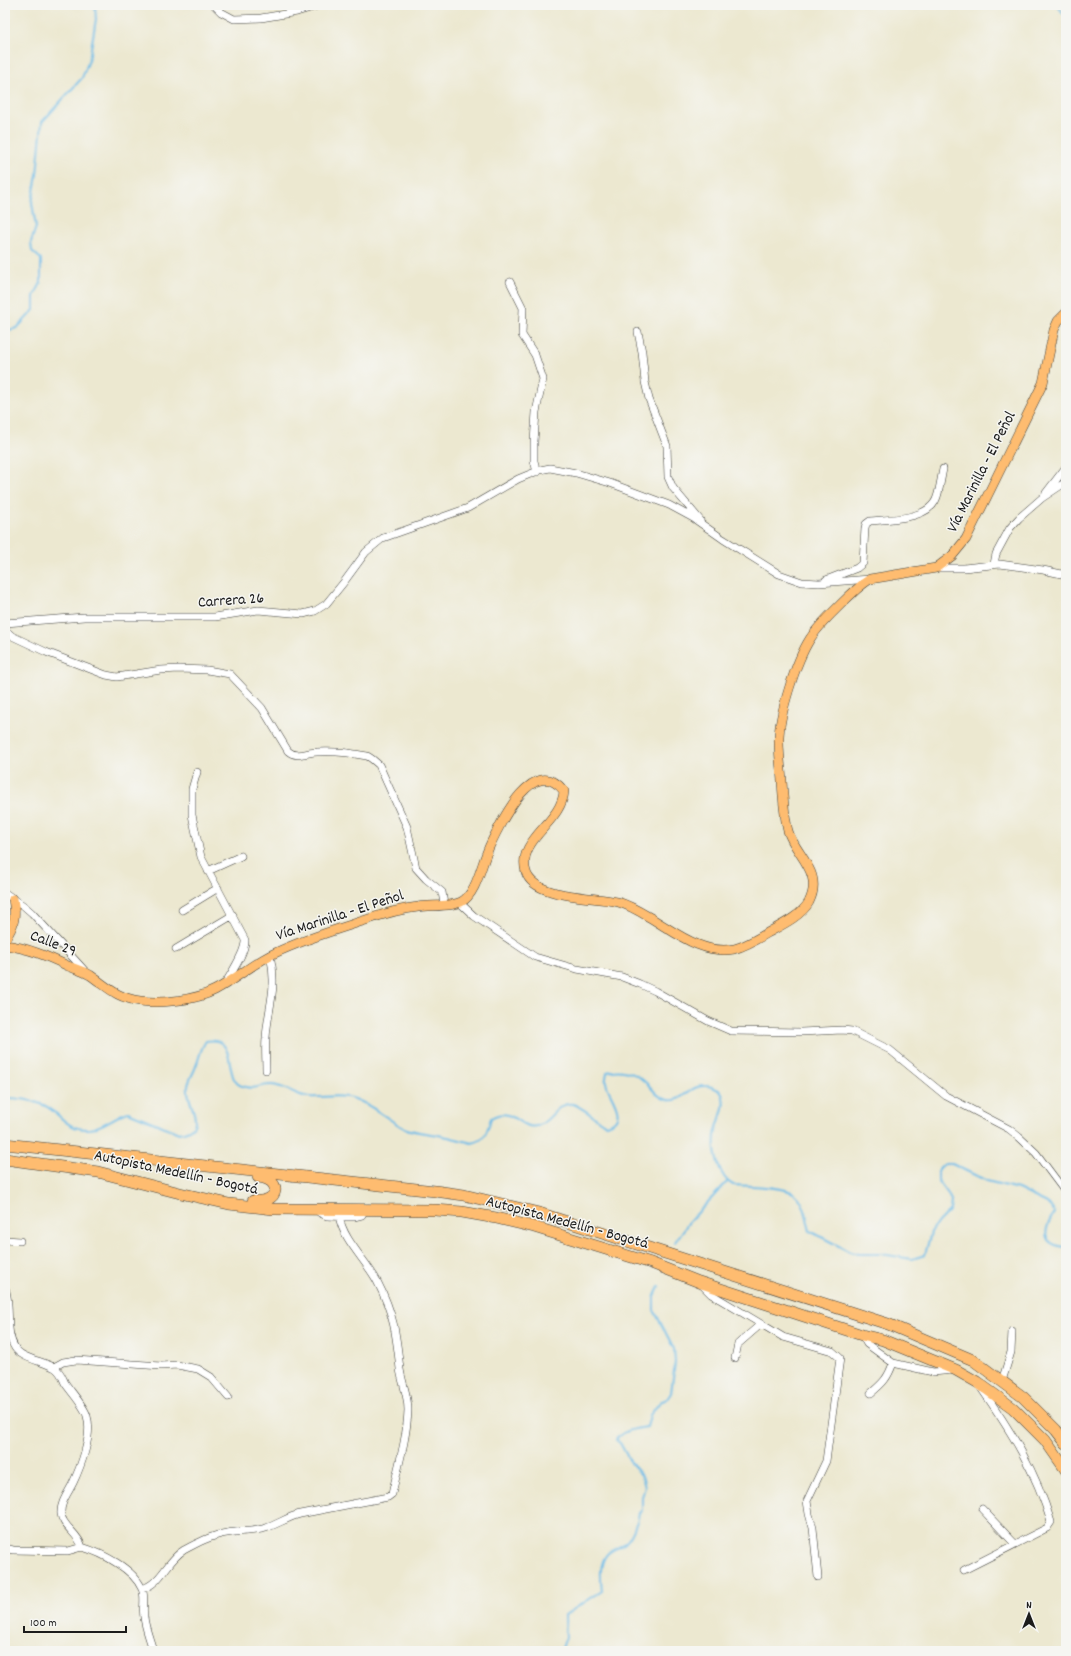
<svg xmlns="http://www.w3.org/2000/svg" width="1071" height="1656" font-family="Dekko,sans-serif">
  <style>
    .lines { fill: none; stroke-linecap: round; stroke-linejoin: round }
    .stream { stroke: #6dbce8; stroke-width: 2 }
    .minor-casing { stroke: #3b3b37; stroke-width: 8 }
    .major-casing { stroke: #3b3b37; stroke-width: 10 }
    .highway-casing { stroke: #3b3b37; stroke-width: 12 }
    .minor { stroke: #fff; stroke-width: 7 }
    .major { stroke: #febc70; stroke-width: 9 }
    .highway { stroke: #febc70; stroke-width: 11 }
    .labels { text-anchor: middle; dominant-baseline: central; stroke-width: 3; stroke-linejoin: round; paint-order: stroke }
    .street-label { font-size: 16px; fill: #1c1c1c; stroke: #f6f6f2 }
  </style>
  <rect width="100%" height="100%" fill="#f6f6f2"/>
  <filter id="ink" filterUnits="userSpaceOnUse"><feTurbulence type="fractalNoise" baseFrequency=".025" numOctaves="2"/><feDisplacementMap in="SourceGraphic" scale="8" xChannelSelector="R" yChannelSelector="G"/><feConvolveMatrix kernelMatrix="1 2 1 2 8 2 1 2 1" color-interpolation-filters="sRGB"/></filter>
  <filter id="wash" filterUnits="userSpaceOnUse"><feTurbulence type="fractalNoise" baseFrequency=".012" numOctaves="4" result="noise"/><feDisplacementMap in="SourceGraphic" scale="16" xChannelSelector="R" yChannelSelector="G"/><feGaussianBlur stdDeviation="0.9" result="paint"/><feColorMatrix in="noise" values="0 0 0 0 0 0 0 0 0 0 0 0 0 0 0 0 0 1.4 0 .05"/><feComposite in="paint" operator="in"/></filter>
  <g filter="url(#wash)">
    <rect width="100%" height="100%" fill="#ece8d0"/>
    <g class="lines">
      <path class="stream" d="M1057,5L1066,17
        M5,331L17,328L34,310V296L41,283V259L32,251L31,242L36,227L32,203L37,175L42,122L82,78L89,60L96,19L95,5
        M5,1098C16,1098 31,1100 41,1104C61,1111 63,1130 89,1129C102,1128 115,1116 128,1112L179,1133C211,1128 185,1104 188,1086C189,1079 194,1073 196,1066C200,1057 200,1049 206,1041C240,1035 222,1080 242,1086C257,1091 260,1084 272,1085C285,1086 296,1096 309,1097C324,1098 337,1094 352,1098C372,1104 386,1119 404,1128C416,1133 431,1133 443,1136C453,1138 463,1141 472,1143C486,1140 487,1131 491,1118C512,1105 519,1130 537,1126C550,1123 556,1102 573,1104C581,1106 598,1121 607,1125C631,1118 607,1094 606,1082C605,1079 607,1075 607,1072C620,1068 634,1072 644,1081C652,1087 657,1098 668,1100C685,1103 689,1081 712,1087C717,1089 720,1090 722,1094C728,1106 716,1124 715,1136C713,1151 719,1178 733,1185C747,1186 785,1186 795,1194C805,1201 807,1220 810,1231L850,1252L858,1254H881L912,1259L925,1255L931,1232L938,1222L950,1210L951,1201L948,1194L938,1180V1171L940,1167L945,1164H952L987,1181L1018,1189L1047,1203L1052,1207L1054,1213C1043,1231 1041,1245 1066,1247
        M675,1242L689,1222L727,1182
        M561,1651L566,1637L565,1615L602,1591C601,1580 599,1567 605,1557C609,1549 619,1549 625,1543C632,1537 638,1521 639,1512L642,1511V1497L645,1487L642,1476L631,1463L620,1443L616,1440C622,1430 636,1429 647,1427L650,1415L660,1402L667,1399L671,1393L675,1362L674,1349L654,1310V1298L659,1287"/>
    </g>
  </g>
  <g filter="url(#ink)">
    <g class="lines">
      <defs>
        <path id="minor" d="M214,5L221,12L234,19L261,18L297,12L320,5
          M510,282L523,308L522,335L535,355L543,379L536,412L534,442V461L537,472
          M638,332L642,352L645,382L649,399L667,446L668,477L673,488L700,520
          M1046,493L1066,467
          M994,564L996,554L1010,528L1019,518L1042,498L1066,482
          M936,568H964L1000,564L1043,570L1066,575
          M826,580L857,568L863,563L865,528L866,524L870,521C890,519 930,520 937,497C940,488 941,478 943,469
          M5,623L84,617H215L258,610L303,614L315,611L326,604L344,582L366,552L383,538L468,508L518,479L540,470L550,468L576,473L610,483L669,505L693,518L723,539L779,574L802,582L819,583L870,579
          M5,630L12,636L46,652L106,675L117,677L161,670L179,669L207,670L230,674L262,708L288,751C297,759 307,752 317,752C332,751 352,753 367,756C372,758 375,762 379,765L407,827L416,868L426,879L442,892L444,904
          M197,772L192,789V815L201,857L245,940C246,952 231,973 225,984
          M208,871L241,856
          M5,893L24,906L32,913L86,972
          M460,903L474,916L535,957L577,969L622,977L640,984L655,991L708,1021L731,1031L801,1032L842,1030L852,1031L890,1050L946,1096L1009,1129L1019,1137L1036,1153L1066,1193
          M182,910L218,888
          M176,949L233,915
          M266,1070C266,1059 265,1049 266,1038C268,1007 278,988 270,955
          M316,1209L320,1213L327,1216L354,1217L362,1215L365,1209
          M5,1240L20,1241
          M702,1285L711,1294L783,1337L832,1351L840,1358L826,1461L807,1501L809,1514L813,1528L818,1577
          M5,1288C12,1307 4,1330 15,1348C22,1359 44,1361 55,1368C61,1372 62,1377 65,1383C71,1392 85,1407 87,1416C93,1435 81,1466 73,1483C68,1493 60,1503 61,1514C62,1526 79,1534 82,1547
          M862,1335L867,1344L893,1363L933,1372L953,1370
          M735,1358L738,1344L761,1324
          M54,1367L63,1362L76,1360L161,1366L177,1365L198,1369L211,1377L228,1397
          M1002,1381L1011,1352L1012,1331
          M871,1393C883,1383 888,1378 893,1363
          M982,1509L1015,1544
          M5,1548L13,1550L68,1551L82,1547C102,1553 134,1569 142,1589C146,1597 142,1608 144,1617C145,1627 149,1637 152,1647V1651
          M964,1570L1047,1528L1051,1522C1036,1471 1011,1431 981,1388
          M142,1589C162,1583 167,1560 184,1550C197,1543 212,1535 227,1533C240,1531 253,1532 266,1528C278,1524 288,1517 300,1514L388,1497L392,1494C398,1467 407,1438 408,1410C408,1395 402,1383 400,1369C396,1333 394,1314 377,1281C366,1260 343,1240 339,1216"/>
        <path id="major" d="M5,939C15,926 16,914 13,899
          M5,945C28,948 47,956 68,966C75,969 83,971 90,975C109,988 115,997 140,1001C161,1004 196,1000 215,990C236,979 253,963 275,953C304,939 335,930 366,920C383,914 400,909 418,907C430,905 451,907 461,902C467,899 471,893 474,887C481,873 484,857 491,843C502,820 534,753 564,791C562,823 516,839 526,872C534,899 595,896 618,902C629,905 639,911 649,917C675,932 702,955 734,949C746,946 759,938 769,932C782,925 802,915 809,902C824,872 796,856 788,831C784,815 783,798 782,781C781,768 779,755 779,742C778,717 796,661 810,639C818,626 830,615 841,604C850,595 859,586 870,579L936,568L952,556L966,539L1043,383L1054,330L1058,321L1066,313"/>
        <path id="highway" d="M5,1144L435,1191L464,1195L539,1213L888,1324L973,1360L1023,1397L1056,1430L1066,1443
          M5,1159L98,1172L180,1193L229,1204L273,1209L435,1210L462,1212L496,1218L534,1227L651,1263L699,1282L767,1304L862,1335L883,1340L956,1370L977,1382L1013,1408L1045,1440L1066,1470
          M253,1201C280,1204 283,1179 258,1177"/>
      </defs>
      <use href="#minor" class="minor-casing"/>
      <use href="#major" class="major-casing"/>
      <use href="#highway" class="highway-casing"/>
      <use href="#minor" class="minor"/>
      <use href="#major" class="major"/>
      <use href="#highway" class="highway"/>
    </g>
  </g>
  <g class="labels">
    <g class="street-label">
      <text transform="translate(982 472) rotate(-63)">Vía Marinilla - El Peñol</text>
      <text transform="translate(231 601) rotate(-4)">Carrera 26</text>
      <text transform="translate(340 916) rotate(-18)">Vía Marinilla - El Peñol</text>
      <text transform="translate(53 944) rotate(21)">Calle 29</text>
      <text transform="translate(176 1173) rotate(12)">Autopista Medellín - Bogotá</text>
      <text transform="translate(567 1223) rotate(15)">Autopista Medellín - Bogotá</text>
    </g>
  </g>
  <rect width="1071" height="1656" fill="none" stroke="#f6f6f2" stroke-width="20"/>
  <g transform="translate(1029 1614)" stroke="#f6f6f2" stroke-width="3" paint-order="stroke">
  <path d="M0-3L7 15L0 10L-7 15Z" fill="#1c1c1c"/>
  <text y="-6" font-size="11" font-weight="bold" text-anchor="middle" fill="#1c1c1c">N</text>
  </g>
  <path d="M24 1626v6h102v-6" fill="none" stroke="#1c1c1c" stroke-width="2"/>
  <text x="30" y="1626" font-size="12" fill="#1c1c1c" stroke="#f6f6f2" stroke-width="3" paint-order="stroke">100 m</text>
</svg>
